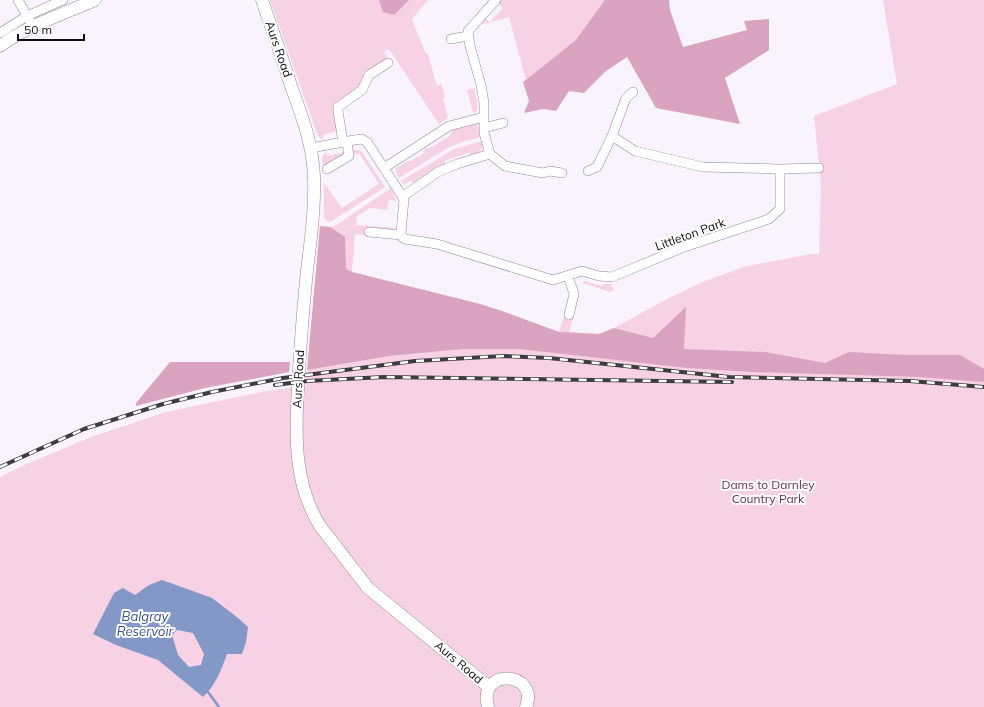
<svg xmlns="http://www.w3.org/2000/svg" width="984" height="707" font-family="Mulish,sans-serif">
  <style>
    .green { fill: #f7d1e4 }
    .forest { fill: #daa4c0 }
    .water { fill: #8398c6; fill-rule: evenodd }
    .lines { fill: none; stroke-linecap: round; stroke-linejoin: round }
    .stream { stroke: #8398c6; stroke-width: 2.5 }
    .minor-casing { stroke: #918a99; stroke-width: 10 }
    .tertiary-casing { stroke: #918a99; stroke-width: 13 }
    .minor { stroke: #fff; stroke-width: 9 }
    .tertiary { stroke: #fff; stroke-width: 12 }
    .rail-casing { stroke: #3e3c42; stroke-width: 4 }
    .rail { stroke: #fff; stroke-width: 2.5; stroke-dasharray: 8; stroke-linecap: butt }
    .labels { text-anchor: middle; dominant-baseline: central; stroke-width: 4; stroke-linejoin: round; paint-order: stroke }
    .street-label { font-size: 12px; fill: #0e0c11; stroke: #fff }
    .park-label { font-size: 12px; fill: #6d2c53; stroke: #fff }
    .water-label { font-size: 13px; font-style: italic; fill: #3a538f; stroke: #fff }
  </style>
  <rect width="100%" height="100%" fill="#f8f3fe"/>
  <path class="green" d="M270,0H428L412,19L426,54H428L437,86L441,84L445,97L443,98L448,118L439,124L389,49L384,52L388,58L365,73L358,88L342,100L337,101L334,106L333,113L337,131L323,135V139H321L318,136Z
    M501,0H652L545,91L523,82L526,80L509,17L480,25L483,23L482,21L485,18L490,22L503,8L499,3Z
    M883,0H984V707H0V477L22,466L91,437L166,412L266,391L306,386L320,226L330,227L335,226L391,188L396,201L389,200L387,210L370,208L357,216L356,225L394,228L393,231L366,228L365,235L355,234L352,272L480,304L502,311L559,332L564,316L573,318L569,332L599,334L612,329L669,298L705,281L747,266L812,254H819L821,184L814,116L897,84Z
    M475,88V93L478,108L476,112L473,113L467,90Z
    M477,122L481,137L459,143L446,149L399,178L396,172V168L408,161H411L424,153L425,148H430L450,136L452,129Z
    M482,141L484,145L478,154L475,156L469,153L446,160L444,165L434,169L413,183L411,181L404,184L401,181L454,149Z
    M352,150H358L362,152L385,187L332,221L329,222L324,218V183L342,208L379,184L359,153L355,155Z
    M326,152L327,156L345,152V154L324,169L322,157Z
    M584,281L602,286L605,284H611L614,290L610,292L583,283Z"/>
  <path class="forest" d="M379,0H409L394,15L383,12Z
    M605,0H669L670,10L683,47L747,30L744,21L769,19V50L725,78L740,124L656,108L627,57L606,71L584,93L569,91L556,111L543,109L524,113L529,101L523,82L526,80L576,40Z
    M320,226L330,227L345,237L346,269L352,272L480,304L502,311L559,332L599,334L614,328L653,338L686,307L684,349L765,352L825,363L849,352L905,355H960L984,369V382L920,377L751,372L687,368L519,349H462L389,356L307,370Z
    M170,362H290L289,372L205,388L136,406V403Z"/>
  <path class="water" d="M162,580L212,598L238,618L248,627L246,642L242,654H227C221,670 216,685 203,697L158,660L116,645L93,634L114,593L123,588L135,595L149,585ZM177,630L193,633L204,654L201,665L189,667L178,655L172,635Z"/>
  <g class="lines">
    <path class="stream" d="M208,692L219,707"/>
    <defs>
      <path id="minor" d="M18,0L30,21
        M496,0L468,31L470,46L481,85L484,103V133L490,154L505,166L543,173L550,171L562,173
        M0,33L27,16L63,0
        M451,39L468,36
        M484,128L503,123
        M612,136L635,151L703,167L780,169L819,168
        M343,142L338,111V107L362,90L369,75L388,63
        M311,148L354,140L362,139L367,142L404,199L401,233L402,237L405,239L437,244L553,280L582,271L599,276L612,277L684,247L769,219L780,209V169
        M384,168L449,126L484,117
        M327,169L349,156L347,142
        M588,171L597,167L612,136L626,98L633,92
        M402,197L438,172L457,164L490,154
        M369,232L401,235
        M568,276L574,294L569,315"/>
      <path id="tertiary" d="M262,0C272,29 282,57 291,86C302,116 313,145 314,177C315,208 311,239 307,270C303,310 300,349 298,388C295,436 294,484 320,526L368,588L489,687
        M0,46C29,25 63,14 95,0
        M488,707C477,666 540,672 526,707"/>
    </defs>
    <use href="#minor" class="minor-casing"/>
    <use href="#tertiary" class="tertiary-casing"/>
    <use href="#minor" class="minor"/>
    <use href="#tertiary" class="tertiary"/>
    <defs>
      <path id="rail" d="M275,385L307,381L384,377L732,382
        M0,467L84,429L163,404L212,392L283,378L415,361L503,356L549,358L729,377L910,381L984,387"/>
    </defs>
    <use href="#rail" class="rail-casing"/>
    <use href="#rail" class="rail"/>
  </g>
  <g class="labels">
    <g class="street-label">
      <text transform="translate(279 49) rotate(71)">Aurs Road</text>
      <text transform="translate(690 234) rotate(-20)">Littleton Park</text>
      <text transform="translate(298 379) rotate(-87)">Aurs Road</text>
      <text transform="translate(459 662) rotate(40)">Aurs Road</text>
    </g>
    <g class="park-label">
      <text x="768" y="484">Dams to Darnley<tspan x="768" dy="14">Country Park</tspan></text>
    </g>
    <g class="water-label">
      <text x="145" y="616">Balgray<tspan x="145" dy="15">Reservoir</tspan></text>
    </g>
  </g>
  <path d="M18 34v6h66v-6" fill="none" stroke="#0e0c11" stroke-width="2"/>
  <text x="24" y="34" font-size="12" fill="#0e0c11" stroke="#ffffff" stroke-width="3" paint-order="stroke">50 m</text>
</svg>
